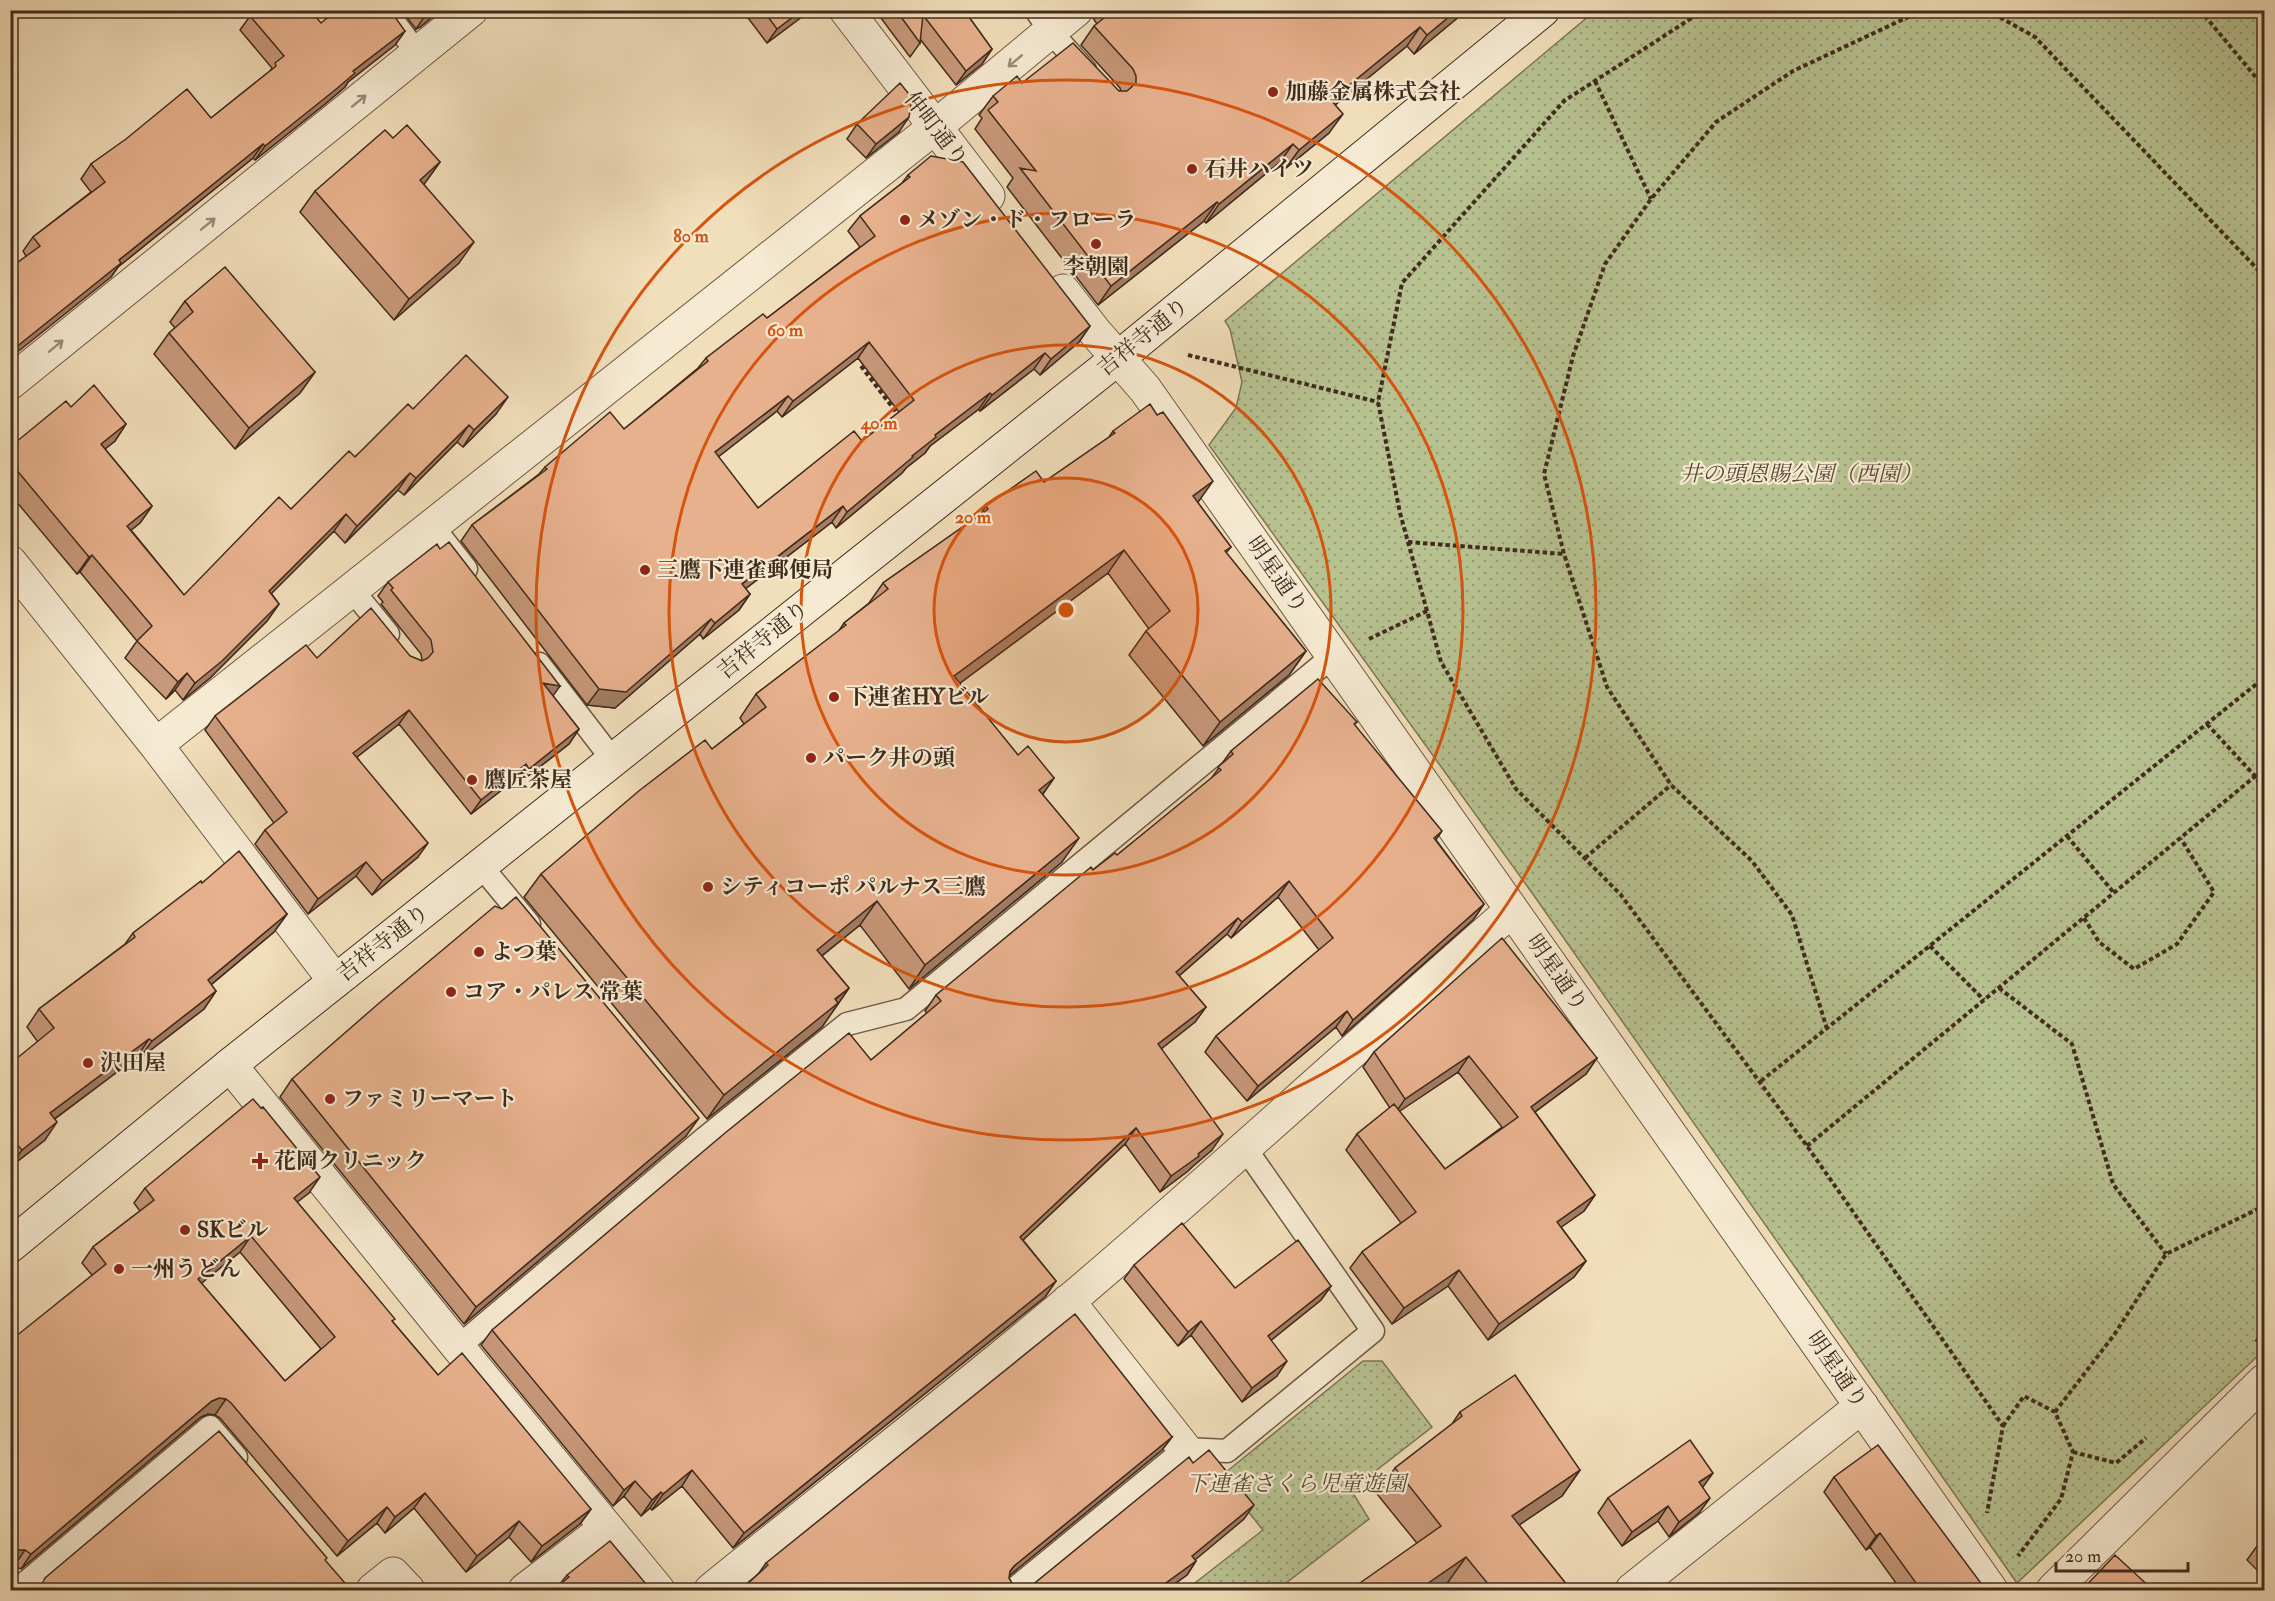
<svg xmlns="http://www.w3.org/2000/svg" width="2275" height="1601" font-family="'IM FELL Double Pica','Noto Serif JP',serif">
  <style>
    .park { fill: url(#park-dots); stroke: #7c7657; stroke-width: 1.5 }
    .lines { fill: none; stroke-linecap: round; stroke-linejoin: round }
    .lane-casing { stroke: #6d5844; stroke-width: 25 }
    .street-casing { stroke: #6d5844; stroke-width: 35 }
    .secondary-casing { stroke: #412b1d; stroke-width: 35 }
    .path { stroke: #412b1d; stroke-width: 4; stroke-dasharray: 4.5 3; stroke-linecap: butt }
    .lane { stroke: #f6ead2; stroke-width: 22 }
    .street { stroke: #f6ead2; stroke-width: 33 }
    .secondary { stroke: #f6ead2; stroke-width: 33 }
    .wall { fill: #c79879; stroke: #412b1d; stroke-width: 1.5; fill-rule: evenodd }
    .shaded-wall { fill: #a27c63; stroke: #412b1d; stroke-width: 1.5 }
    .building { fill: #e7b18d; stroke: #412b1d; stroke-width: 1.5; fill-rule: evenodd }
    .oneway { stroke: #9c8a78 }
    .ring { fill: none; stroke: #d7540e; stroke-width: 3 }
    .poi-dot { fill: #8f2418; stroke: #f6ead2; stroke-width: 2 }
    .labels { text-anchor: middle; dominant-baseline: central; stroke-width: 4.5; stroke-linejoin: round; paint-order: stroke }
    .poi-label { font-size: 22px; font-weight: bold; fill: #412b1d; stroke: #f6ead2; text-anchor: start }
    .street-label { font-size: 22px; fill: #412b1d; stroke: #f6ead2 }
    .park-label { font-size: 22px; font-style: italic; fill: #594934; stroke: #f6ead2 }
    .centre { fill: #d7540e; stroke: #f6ead2; stroke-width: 3 }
    .ring-label { font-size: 18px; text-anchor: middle; font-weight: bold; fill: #d7540e; stroke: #f6ead2; stroke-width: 4.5; stroke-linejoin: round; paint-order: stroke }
  </style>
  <defs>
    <pattern id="park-dots" width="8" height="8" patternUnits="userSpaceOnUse" patternTransform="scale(1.5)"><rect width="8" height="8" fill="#b8c291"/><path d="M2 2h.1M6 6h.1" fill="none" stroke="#979e76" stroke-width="1.8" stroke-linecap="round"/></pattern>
  </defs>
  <rect width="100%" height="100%" fill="#f1deba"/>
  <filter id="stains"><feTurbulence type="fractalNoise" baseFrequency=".00333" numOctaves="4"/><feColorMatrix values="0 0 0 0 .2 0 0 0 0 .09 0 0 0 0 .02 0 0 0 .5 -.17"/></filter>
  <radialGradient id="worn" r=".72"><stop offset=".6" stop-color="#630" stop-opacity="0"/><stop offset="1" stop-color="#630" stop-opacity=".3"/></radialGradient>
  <path class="park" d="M1596,10L2264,11V1350L2017,1583L1530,890L1209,445L1236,408L1242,382L1230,329L1225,321Z
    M1363,1361H1382L1432,1427L1351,1490L1369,1519L1277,1590H1186L1263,1530L1220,1477Z"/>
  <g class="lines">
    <defs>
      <path id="lane" d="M385,10L418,54
        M1036,10L1050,31L1085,70
        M433,527L466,569
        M353,591L388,634
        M539,664L613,760
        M481,866L529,924
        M458,1347L705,1138L847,1024L906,1009L1333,656
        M17,1590L210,1427L236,1457
        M1013,1590L1185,1449L1227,1451L1373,1331L1245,1148"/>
      <path id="street" d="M846,10L988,196
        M1063,291L1095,332L1145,389L1991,1590
        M10,383L471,10
        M10,562L156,745L335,981
        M156,745L935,127L1076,10
        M230,1065L458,1347L658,1590
        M1068,1301L1185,1449
        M373,1590L393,1574L408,1590
        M525,1590L606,1528
        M711,1590C830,1494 951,1400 1069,1301C1219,1174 1364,1039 1512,910
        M1632,1590L1862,1406
        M2053,1590L2264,1381"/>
      <path id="secondary" d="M10,1246L230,1065L1118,358L1543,10"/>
    </defs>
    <use href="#lane" class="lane-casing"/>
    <use href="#street" class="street-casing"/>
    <use href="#secondary" class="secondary-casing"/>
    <path class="path" d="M1704,10L1564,101L1402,283L1378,402L1400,513L1441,662L1516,789L1621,895L1807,1146L2003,1426L1987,1513
      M1987,10L2035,37L2264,276
      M2200,10L2264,87
      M1595,81L1651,199
      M1188,355L1378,402
      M861,366L899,416
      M1408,542L1564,554
      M1369,639L1427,611
      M2207,724L2256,777L2264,792
      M2067,836L2114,893
      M1585,858L1671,785
      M2084,918L2099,942L2134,969L2177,944L2214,892L2181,839
      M1930,946L1984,1000
      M1999,988L2072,1044L2113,1184L2166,1254
      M1827,1029L1792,915L1752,861L1671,785L1607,687L1564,554L1544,474L1573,356L1605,264L1651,199L1716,122L1793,71L1923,10
      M1761,1081L2264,678
      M1807,1146L2264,769
      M2256,1342L2264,1334
      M2055,1412L2114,1335L2166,1254L2264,1206
      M2003,1426L2024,1396L2055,1412L2073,1452L2061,1499L2018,1556
      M2073,1452L2116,1463L2146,1438"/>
    <use href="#lane" class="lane"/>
    <use href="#street" class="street"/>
    <use href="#secondary" class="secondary"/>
  </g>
  <path class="wall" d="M401,10H441L420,27L416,29Z
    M742,10H811L767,43Z
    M875,10H964L992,49L982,64L956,85L920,39V43L910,57Z
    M1094,10H1467L1414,54L1407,46L1335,105L1329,133L1286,168L1280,162L1206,223L1204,221L1098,305L1007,187L1013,178L975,129L982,118L979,115L993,96L1022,83L1121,91L1120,88L1081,45L1094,26L1097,24L1093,18Z
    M250,16L405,31L395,45L348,82L345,87L325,104L255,160L253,158L118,267L111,277L26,256L23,251L33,237L91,192L81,179L91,164L211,118L270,71L272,68L240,30Z
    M857,124L899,132L866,158L847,139Z
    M393,138L440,162L424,184L459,263L394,320L300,212L315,191Z
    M908,175L1090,326L1079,342L1040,375L1034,369L980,411L979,409L930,446L925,453L906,468L902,473L836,528L832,522L745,589L750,594L739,610L703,639L700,634L615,708L587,705L461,541L472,525L539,474L545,467L624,429L698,368L706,358L767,318L860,247L848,231L860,216L902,183ZM858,358L899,412L862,441L758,508L718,457L777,411L782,417Z
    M185,301L315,372L300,393L235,449L154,354L169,333L175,328L170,322Z
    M71,407L126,424L115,441L105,449L152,506L140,523L131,530L184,595L291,509L413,409L496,414L463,447L457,442L404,495L398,490L345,543L334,531L271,593L279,604L267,621L210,678L183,700L175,690L166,699L125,658L137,641L80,572L77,574L10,494V447Z
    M1113,431L1198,503L1231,547L1226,553L1306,651L1289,675L1203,746L1129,655L1146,631L1149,629L1108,573L959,684L1018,755L1054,778L1043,794L1062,862L909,989L860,925L822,956L849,988L822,1027L707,1119L524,897L541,874L712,749L744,724L740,718L756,694L838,632L844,623L869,603L883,583L980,515L986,506L1044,482L1109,437Z
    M388,582L553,696L579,729L569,744L519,783L516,779L471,814L399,724L357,757L418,857L372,895L356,876L308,914L255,844L265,830L274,823L205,730L215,716L317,658L410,656L422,661L421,654L381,604L383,602L378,596Z
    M1357,722L1354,725L1436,840L1484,904L1473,920L1342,1036L1336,1027L1247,1101L1205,1052L1216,1036L1319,950L1278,897L1231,938L1227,934L1179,976L1206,1007L1195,1022L1161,1049L1212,1150L1192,1167L1188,1171L1160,1192L1125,1144L1023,1240L1056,1281L1045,1297L733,1548L682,1486L652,1510L650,1508L641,1516L624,1496L613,1506L481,1345L492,1330L871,1060L927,1013L925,1011L936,995L1093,870L1117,855L1210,780L1231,751Z
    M202,883L287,914L274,932L211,985L216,991L204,1009L139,1059L137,1057L55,1119L45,1140L10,1167V1064L38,1042L27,1027L39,1009L125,944L133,933Z
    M1374,1052L1597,1058L1586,1074L1535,1112L1595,1195L1584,1211L1561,1227L1586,1261L1574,1277L1488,1340L1448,1286L1392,1324L1350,1268L1362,1252L1401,1223L1346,1150L1357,1134L1390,1108L1363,1067ZM1458,1072L1502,1127L1445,1169L1399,1111Z
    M292,1079L686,1136L464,1324L280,1097Z
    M145,1188L309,1193L297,1202L393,1322L438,1375L591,1509L580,1524L531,1562L509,1537L466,1572L414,1508L385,1533L377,1523L337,1556L220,1418L215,1415L208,1414L201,1417L21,1569L14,1566H10L92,1275L82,1263L93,1247L140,1211L134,1203ZM240,1252L321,1349L285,1381L201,1283Z
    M1134,1265L1235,1288L1331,1286L1321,1300L1271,1340L1277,1376L1242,1402L1191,1335L1178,1346L1124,1279Z
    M1460,1412L1580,1470L1562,1496L1519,1525L1571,1590H1455L1377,1494L1395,1468L1452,1424Z
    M1172,1437L1162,1450L1010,1575L1009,1578L1013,1585L1024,1589L1244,1519L1195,1559L1196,1561L1187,1575L1166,1590H742L759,1573L766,1563Z
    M1834,1477L1985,1590H1901L1870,1547L1866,1550L1824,1492Z
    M1702,1487L1700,1512L1669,1537L1658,1521L1622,1546L1598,1513L1608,1498Z
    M2265,1538V1578L2247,1560L2257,1546Z
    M567,1575L651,1590L559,1585Z"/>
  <path class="shaded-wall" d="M433,10H441L420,27L416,29L426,14Z
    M802,10H811L767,43L777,29Z
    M1457,10H1467L1414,54L1427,35Z
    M1420,27L1407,46L1318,119L1331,100Z
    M405,31L395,45L348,82L345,87L325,104L255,160L265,146L353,71Z
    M992,49L982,64L956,85L966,71Z
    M1343,114L1329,133L1286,168L1299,150Z
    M909,117L899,132L866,158L876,144Z
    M263,144L253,158L118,267L111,277L10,358V352L119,260Z
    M1293,144L1280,162L1206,223L1219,204Z
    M440,162L425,183L405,201L420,180Z
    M1217,202L1204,221L1098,305L1111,286Z
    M474,242L459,263L394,320L409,299Z
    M1090,326L1079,342L1040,375L1051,359Z
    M869,342L858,358L782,417L793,401Z
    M1045,353L1034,369L980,411L992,395Z
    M315,372L300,393L235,449L249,428Z
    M990,393L979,409L930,446L925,453L906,468L902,473L836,528L847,512L912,456L935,435Z
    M788,396L777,411L704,468L715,452Z
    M508,397L496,414L463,447L474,430Z
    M126,424L115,441L90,461L101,444Z
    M469,425L457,442L404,495L416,478Z
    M410,473L398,490L345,543L357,526Z
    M1213,481L1196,505L1193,496Z
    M152,506L140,523L115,543L127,526Z
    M843,506L832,522L731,600L742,584Z
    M346,514L334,531L257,608L269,591Z
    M1124,550L1108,573L937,700L954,676Z
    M92,555L80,572L77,574L89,557Z
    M750,594L739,610L703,639L715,623Z
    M279,604L267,621L210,678L183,700L195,683Z
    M711,619L700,634L615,708L587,705L599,689Z
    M1306,651L1289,675L1203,746L1220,722Z
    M187,673L175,690L166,699L178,682Z
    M543,683L560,686L550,700Z
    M409,710L399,724L343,768L353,753Z
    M579,729L569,744L519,783L529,769Z
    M526,764L516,779L471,814L481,800Z
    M1054,778L1037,802L1039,790Z
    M1442,831L1431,847L1434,838Z
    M1079,838L1062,862L909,989L925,965Z
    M428,843L418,857L372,895L382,881Z
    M366,862L356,876L308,914L318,899Z
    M1289,881L1278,897L1231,938L1242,922Z
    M877,901L860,925L800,973L817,950Z
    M1484,904L1473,920L1342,1036L1353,1020Z
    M287,914L274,932L195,998L208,980Z
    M1238,918L1227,934L1165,988L1176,972Z
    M849,988L822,1027L707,1119L724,1095Z
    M216,991L204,1009L139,1059L152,1041Z
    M1206,1007L1195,1022L1147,1060L1158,1044Z
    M1347,1011L1336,1027L1247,1101L1258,1086Z
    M149,1039L137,1057L38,1131L50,1113Z
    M1469,1056L1458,1072L1394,1115L1405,1099Z
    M1597,1058L1586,1074L1520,1123L1531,1107Z
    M699,1118L686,1136L464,1324L476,1307Z
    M57,1122L45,1140L10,1167L22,1150Z
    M1136,1128L1125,1144L1009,1253L1020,1237Z
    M1223,1134L1212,1150L1192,1167L1188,1171L1160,1192L1171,1176Z
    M320,1177L309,1193L283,1213L294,1198Z
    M1595,1195L1584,1211L1546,1238L1557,1222Z
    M251,1236L240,1252L187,1295L198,1279Z
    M1586,1261L1574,1277L1488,1340L1499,1324Z
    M1459,1270L1448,1286L1392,1324L1404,1308Z
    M1056,1281L1045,1297L733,1548L744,1533Z
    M1331,1286L1321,1300L1258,1351L1268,1336Z
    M1201,1321L1191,1335L1178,1346L1188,1332Z
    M1287,1361L1277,1376L1242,1402L1252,1388Z
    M219,1398L226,1399L215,1415L208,1414L201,1417L21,1569L31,1554L212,1401Z
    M1172,1437L1162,1450L1004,1580L1014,1566Z
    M692,1470L682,1486L652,1510L663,1494Z
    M1580,1470L1562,1496L1494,1542L1512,1516Z
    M1713,1473L1703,1487L1689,1497L1699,1482Z
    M635,1481L624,1496L613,1506L624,1490Z
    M661,1492L650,1508L641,1516L652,1500Z
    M425,1493L414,1508L385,1533L395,1517Z
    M1710,1498L1700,1512L1669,1537L1679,1522Z
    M1254,1505L1244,1519L1183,1570L1192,1556Z
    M1668,1506L1658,1521L1622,1546L1632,1532Z
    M387,1507L377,1523L337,1556L348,1541Z
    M591,1509L580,1524L531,1562L542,1546Z
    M519,1521L509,1537L466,1572L477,1556Z
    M1880,1533L1870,1547L1866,1550L1876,1536Z
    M16,1550H25L14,1566H10V1554Z
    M1466,1557L1448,1582L1437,1590H1418Z
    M1196,1561L1187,1575L1166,1590H1156Z"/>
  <path class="building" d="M256,10H310L321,23L337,10H390L405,31L353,71L355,73L335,90L265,146L263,144L119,260L121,263L10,352V268L40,246L33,237L105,182L91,164L126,139L187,89L211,118L276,66L275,63L284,56L250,16Z
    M423,10H433L426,14Z
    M763,10H802L777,29Z
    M896,10H964L992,49L966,71L923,15L920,43Z
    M1114,10H1457L1427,35L1420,27L1331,100L1343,114L1299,150L1293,144L1219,204L1217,202L1111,286L1020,168L1036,171L988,110L998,102L993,96L1017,76L1022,83L1073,43L1119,91H1127L1136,83V76L1133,69L1094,26Z
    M900,83L912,98L909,117L876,144L857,124Z
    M407,125L440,162L420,180L474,242L409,299L315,191L385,130L393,138Z
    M931,156L963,162L1090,326L1051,359L1045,353L992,395L990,393L935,435L936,437L912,456L913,457L847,512L843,506L742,584L750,594L715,623L711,619L626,692L599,689L472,525L547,469L545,467L610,412L624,429L708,361L706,358L763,314L767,318L875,236L860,216L910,177L908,175ZM869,342L914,400L862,441L854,431L758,508L715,452L788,396L793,401Z
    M225,267L315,372L249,428L169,333L193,312L185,301Z
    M466,355L508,397L474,430L469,425L416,478L410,473L357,526L346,514L269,591L279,604L222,661L195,683L187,673L178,682L137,641L152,626L92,555L89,557L10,462V447L66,401L71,407L94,385L126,424L101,444L152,506L127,526L184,595L279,497L291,509L349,451L355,457L408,404L413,409Z
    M1150,404L1157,415L1163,412L1213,481L1193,496L1231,547L1225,551L1306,651L1220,722L1146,631L1170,611L1124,550L954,676L1018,755L1028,746L1054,778L1039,790L1079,838L925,965L877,901L817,950L849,988L835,999L838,1003L724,1095L541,874L640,790L705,740L712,749L766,707L756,694L846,625L844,623L888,589L883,583L988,509L986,506L1036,471L1044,482L1115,433L1113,431Z
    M449,542L560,686L543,683L579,729L529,769L526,764L481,800L409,710L353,753L428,843L382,881L366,862L318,899L265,830L287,812L215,716L306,645L317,658L371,608L410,656L422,661L428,658L433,652L431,640L391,590L393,588L388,582L437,544L440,549Z
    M1318,679L1357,722L1354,724L1442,831L1434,838L1484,904L1353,1020L1347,1011L1258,1086L1216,1036L1333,938L1289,881L1242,922L1238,918L1176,972L1206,1007L1158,1044L1223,1134L1198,1154L1199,1156L1171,1176L1136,1128L1020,1237L1056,1281L744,1533L692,1470L663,1494L661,1492L652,1500L635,1481L624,1490L492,1330L725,1133L849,1033L871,1060L941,1001L936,995L1091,867L1093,870L1115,853L1117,855L1221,770L1218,767L1233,754L1231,751Z
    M239,851L287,914L208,980L216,991L152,1041L149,1039L50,1113L57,1122L22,1150L10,1137V1064L54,1028L39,1009L135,937L133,933L201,881L202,883Z
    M516,897L699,1118L476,1307L292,1079L378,1004L495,906L502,909Z
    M1502,938L1597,1058L1531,1107L1595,1195L1557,1222L1586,1261L1499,1324L1459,1270L1404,1308L1362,1252L1416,1212L1357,1134L1394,1104L1445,1169L1518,1117L1469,1056L1405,1099L1374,1052Z
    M253,1099L261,1108L263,1107L320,1177L294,1198L395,1319L392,1321L438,1375L462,1353L591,1509L542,1546L519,1521L477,1556L425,1493L395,1517L387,1507L348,1541L231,1403L226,1399L219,1398L212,1401L31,1554L25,1550H16L10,1554V1341L106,1264L93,1247L154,1200L145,1188ZM251,1236L335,1337L285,1381L198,1279Z
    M1182,1223L1235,1288L1298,1240L1331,1286L1268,1336L1287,1361L1252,1388L1201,1321L1188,1332L1134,1265Z
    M1075,1314L1172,1437L1014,1566L1010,1571L1009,1578L1013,1585L1024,1589L1031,1586L1189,1457L1193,1463L1209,1450L1254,1505L1192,1556L1196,1561L1156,1590H748L744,1587L768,1565L766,1563Z
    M1515,1375L1580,1470L1512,1516L1571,1590H1493L1466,1557L1418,1590H1350L1441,1526L1395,1468L1462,1416L1460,1412Z
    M219,1431L327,1558L325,1560L351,1590H35L40,1588L45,1578Z
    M1690,1440L1713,1473L1699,1482L1710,1498L1679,1522L1668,1506L1632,1532L1608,1498Z
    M1878,1445L1986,1590H1921L1880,1533L1876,1536L1834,1477Z
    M2265,1538V1554L2257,1546Z
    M610,1541L651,1590H553L569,1577L567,1575Z
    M2115,1555L2153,1590H2082Z
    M10,1584L19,1590H10Z"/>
  <defs><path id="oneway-shaft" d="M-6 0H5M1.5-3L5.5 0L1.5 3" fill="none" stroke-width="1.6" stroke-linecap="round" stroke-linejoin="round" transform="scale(1.5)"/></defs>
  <g class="oneway">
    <use href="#oneway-shaft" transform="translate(1015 61) rotate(140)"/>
    <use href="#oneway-shaft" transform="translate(359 101) rotate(-39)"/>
    <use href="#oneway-shaft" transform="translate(208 224) rotate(-39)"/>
    <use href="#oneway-shaft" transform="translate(56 346) rotate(-39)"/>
  </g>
  <circle cx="1066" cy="610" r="132" fill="#d7540e" fill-opacity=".12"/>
  <g class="ring">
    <circle cx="1066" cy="610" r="132"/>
    <circle cx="1066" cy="610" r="265"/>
    <circle cx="1066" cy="610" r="397"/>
    <circle cx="1066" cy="610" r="530"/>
  </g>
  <g class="poi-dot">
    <circle cx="1273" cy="92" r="6"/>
    <circle cx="1192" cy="169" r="6"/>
    <circle cx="905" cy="220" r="6"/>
    <circle cx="1096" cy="244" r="6"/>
    <circle cx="645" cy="570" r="6"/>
    <circle cx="834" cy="697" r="6"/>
    <circle cx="811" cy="758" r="6"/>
    <circle cx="472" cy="780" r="6"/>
    <circle cx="708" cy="887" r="6"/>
    <circle cx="479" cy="952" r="6"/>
    <circle cx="451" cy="992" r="6"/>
    <circle cx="88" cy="1063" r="6"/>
    <circle cx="330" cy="1099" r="6"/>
    <path d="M257 1152h6v6h6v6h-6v6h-6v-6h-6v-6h6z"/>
    <circle cx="185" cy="1230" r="6"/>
    <circle cx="119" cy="1269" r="6"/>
  </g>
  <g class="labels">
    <g class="poi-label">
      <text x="1285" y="92">加藤金属株式会社</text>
      <text x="1204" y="169">石井ハイツ</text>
      <text x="917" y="220">メゾン・ド・フローラ</text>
      <text x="1096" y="267" text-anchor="middle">李朝園</text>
      <text x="657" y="570">三鷹下連雀郵便局</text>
      <text x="846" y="697">下連雀HYビル</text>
      <text x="823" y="758">パーク井の頭</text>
      <text x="484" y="780">鷹匠茶屋</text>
      <text x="720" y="887">シティコーポ パルナス三鷹</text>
      <text x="491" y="952">よつ葉</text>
      <text x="463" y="992">コア・パレス 常葉</text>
      <text x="100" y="1063">沢田屋</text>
      <text x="342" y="1099">ファミリーマート</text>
      <text x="274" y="1161">花岡クリニック</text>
      <text x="197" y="1230">SKビル</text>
      <text x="131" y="1269">一州うどん</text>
    </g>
    <g class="street-label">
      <text transform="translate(936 129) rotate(52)">仲町通り</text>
      <text transform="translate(1143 337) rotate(-39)">吉祥寺通り</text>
      <text transform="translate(1277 575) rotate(55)">明星通り</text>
      <text transform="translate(763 640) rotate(-39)">吉祥寺通り</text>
      <text transform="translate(383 943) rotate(-38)">吉祥寺通り</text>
      <text transform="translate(1557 973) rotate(55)">明星通り</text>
      <text transform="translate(1837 1370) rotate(55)">明星通り</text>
    </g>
    <g class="park-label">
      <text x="1801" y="474">井の頭恩賜公園（西園）</text>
      <text x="1296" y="1484">下連雀さくら児童遊園</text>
    </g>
  </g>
  <circle cx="1066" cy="610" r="9" class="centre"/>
  <g class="ring-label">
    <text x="691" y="242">80 m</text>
    <text x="785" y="336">60 m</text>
    <text x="879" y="429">40 m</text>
    <text x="973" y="523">20 m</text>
  </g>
  <rect width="2275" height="1601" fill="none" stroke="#f1deba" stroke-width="36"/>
  <rect x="12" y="12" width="2251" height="1577" fill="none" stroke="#412b1d" stroke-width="3"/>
  <rect x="18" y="18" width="2239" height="1565" fill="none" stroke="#412b1d" stroke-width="1.5"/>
  <path d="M2056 1562v9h132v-9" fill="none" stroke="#412b1d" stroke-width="3"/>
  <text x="2065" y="1562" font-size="18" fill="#412b1d" stroke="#f6ead2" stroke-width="4.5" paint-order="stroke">20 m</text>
  <rect width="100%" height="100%" filter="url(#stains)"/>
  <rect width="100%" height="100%" fill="url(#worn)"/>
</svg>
